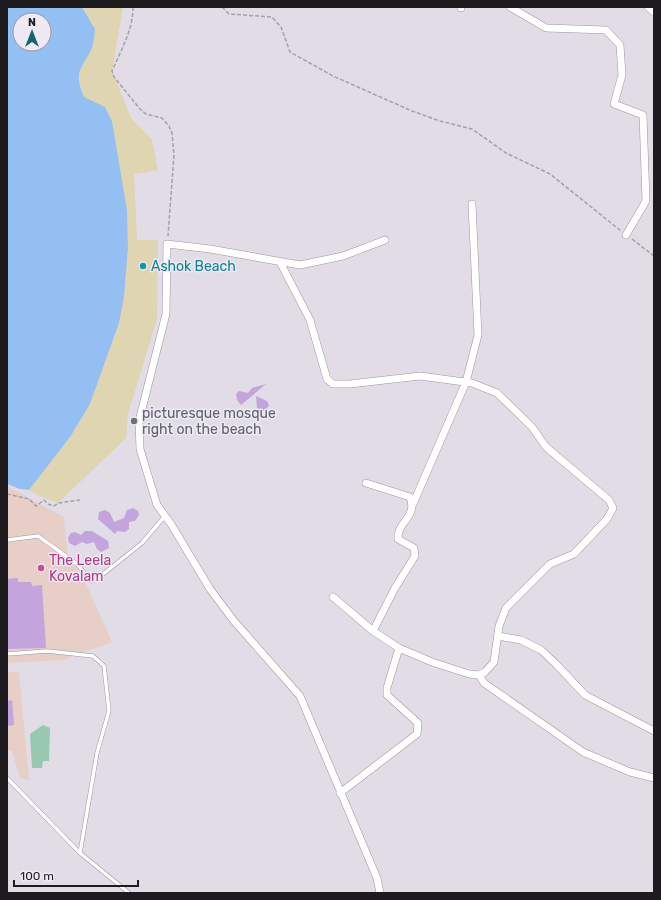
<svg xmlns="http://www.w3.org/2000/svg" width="661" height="900" font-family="Rubik,sans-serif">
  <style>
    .commercial { fill: #e7cfc7 }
    .green { fill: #98c8af }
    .sand { fill: #dfd5b0 }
    .water { fill: #93bff2; fill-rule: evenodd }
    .building { fill: #c3a4dd }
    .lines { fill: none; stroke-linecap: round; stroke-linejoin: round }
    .lane-casing { stroke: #9b969f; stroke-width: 4.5 }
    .street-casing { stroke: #9b969f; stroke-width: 8 }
    .path { stroke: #a4a0a7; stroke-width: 1.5; stroke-dasharray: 4 2; stroke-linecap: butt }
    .lane { stroke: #fff; stroke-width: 3.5 }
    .street { stroke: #fff; stroke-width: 7 }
    .culture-dot { fill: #0f9aa8; stroke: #eee9f3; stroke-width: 1.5 }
    .worship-dot { fill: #6b7280; stroke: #eee9f3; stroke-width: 1.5 }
    .hotel-dot { fill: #d1479c; stroke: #eee9f3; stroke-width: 1.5 }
    .labels { text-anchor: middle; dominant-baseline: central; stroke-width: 3; stroke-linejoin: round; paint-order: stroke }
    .culture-label { font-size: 14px; fill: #0d838f; stroke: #eee9f3; text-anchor: start }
    .worship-label { font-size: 14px; fill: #5b616d; stroke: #eee9f3; text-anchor: start }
    .hotel-label { font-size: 14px; fill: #b23c85; stroke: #eee9f3; text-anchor: start }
  </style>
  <rect width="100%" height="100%" fill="#e1dce6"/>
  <path class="commercial" d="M7,486L64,517L68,558L83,577L112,642L63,660L7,663Z
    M7,672H19L29,780L20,778L12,751L7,750Z"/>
  <path class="green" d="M43,725L50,728L49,761H43L42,768H32L30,734Z"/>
  <path class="sand" d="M82,7H123L112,71L131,118L152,140L158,170L134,174L137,240H158L157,319L128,414L126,438L58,503L37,495L29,490L70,437L90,404L119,323L124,297L128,248L127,210L112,121L105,107L84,97C73,70 81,71 91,48C94,42 94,35 95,29Z"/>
  <path class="water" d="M7,7H82L95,29C94,35 94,42 92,48C81,71 73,70 84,97L105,107L112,121L127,210L128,248L124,297L119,323L90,404L70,437L29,490L20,489L7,484ZM20,20H44V44H20Z"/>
  <path class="building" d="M266,384L241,405L237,400L236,394L239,391L248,393L252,388Z
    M256,396L267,401L269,405L266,410L262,411L257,408Z
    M133,508L138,511L139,515L135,521L129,522V529L125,532L117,531L115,534L98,519L99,512L105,510L110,513L114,522L124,518L127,510Z
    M85,531H92L108,541L109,548L101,552L97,549L94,542L87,544L82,542L75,546L69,543L68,537L71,533L75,532L81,535Z
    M18,578V582H31L32,586L42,585L46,648L7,649V579Z
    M12,700L14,725L7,726V701Z"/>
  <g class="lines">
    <defs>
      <path id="lane" d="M7,540L38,536L77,564L91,581L97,579L142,543L165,516
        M7,654L47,651L93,656L104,666L109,711L97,753L80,853
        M7,778L80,853L129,893"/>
      <path id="street" d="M510,7L546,28L606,30L620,45L622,75L614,104L643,115L646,201L626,235
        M648,7L654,12
        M461,8V7
        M280,262L310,320L327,379L333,384H350L420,376L472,383L497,393L532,427L546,447L609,500L613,508L607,519L574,554L550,564L506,608L499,626L494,662L485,672L479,675L469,674L432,662L399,648L373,631L333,597
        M366,483L410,497C418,518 397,521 398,539L414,548L415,556L395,588L373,631
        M413,504L466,382L478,335L472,204
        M498,636L521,640L541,650L556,664L585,695L654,731
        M479,675L484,683L583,752L630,772L654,778
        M340,793L417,734L418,723L387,695V688L399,648
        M380,893L377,878L300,696L234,621L210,589L171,524L157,505L140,449L139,421L166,314L167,244L210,249L300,265L343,256L385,240"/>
    </defs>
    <use href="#lane" class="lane-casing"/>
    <use href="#street" class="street-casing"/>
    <path class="path" d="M133,7C133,30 121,50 112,71L114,77L140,109L146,114L162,118L169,126L172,133L174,155L168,236
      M222,7L229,14L272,17L281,27L290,52L333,76L412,111L440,121L472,129L506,153L550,174L621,231
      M632,239L654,256
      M7,494L29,499L36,506L44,500L48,504L54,506L58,503L80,500"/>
    <use href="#lane" class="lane"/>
    <use href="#street" class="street"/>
  </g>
  <circle class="culture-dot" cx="143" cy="266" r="4"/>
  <circle class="worship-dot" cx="134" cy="421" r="4"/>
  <circle class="hotel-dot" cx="41" cy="568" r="4"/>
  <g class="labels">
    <g class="culture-label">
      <text x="151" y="266">Ashok Beach</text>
    </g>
    <g class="worship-label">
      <text x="142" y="413">picturesque mosque<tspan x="142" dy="16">right on the beach</tspan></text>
    </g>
    <g class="hotel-label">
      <text x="49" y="560">The Leela<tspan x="49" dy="16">Kovalam</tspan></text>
    </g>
  </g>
  <rect width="661" height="900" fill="none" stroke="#1d1b1e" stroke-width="16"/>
  <g transform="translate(32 32)"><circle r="19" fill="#eee9f3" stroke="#9a979e"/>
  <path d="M0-3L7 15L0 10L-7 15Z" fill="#176568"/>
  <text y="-6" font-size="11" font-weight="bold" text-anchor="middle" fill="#1d1b1e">N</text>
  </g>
  <path d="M14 880v6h124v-6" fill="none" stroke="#1d1b1e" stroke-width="2"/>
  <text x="20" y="880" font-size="12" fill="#1d1b1e" stroke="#eee9f3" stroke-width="3" paint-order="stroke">100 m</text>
</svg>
